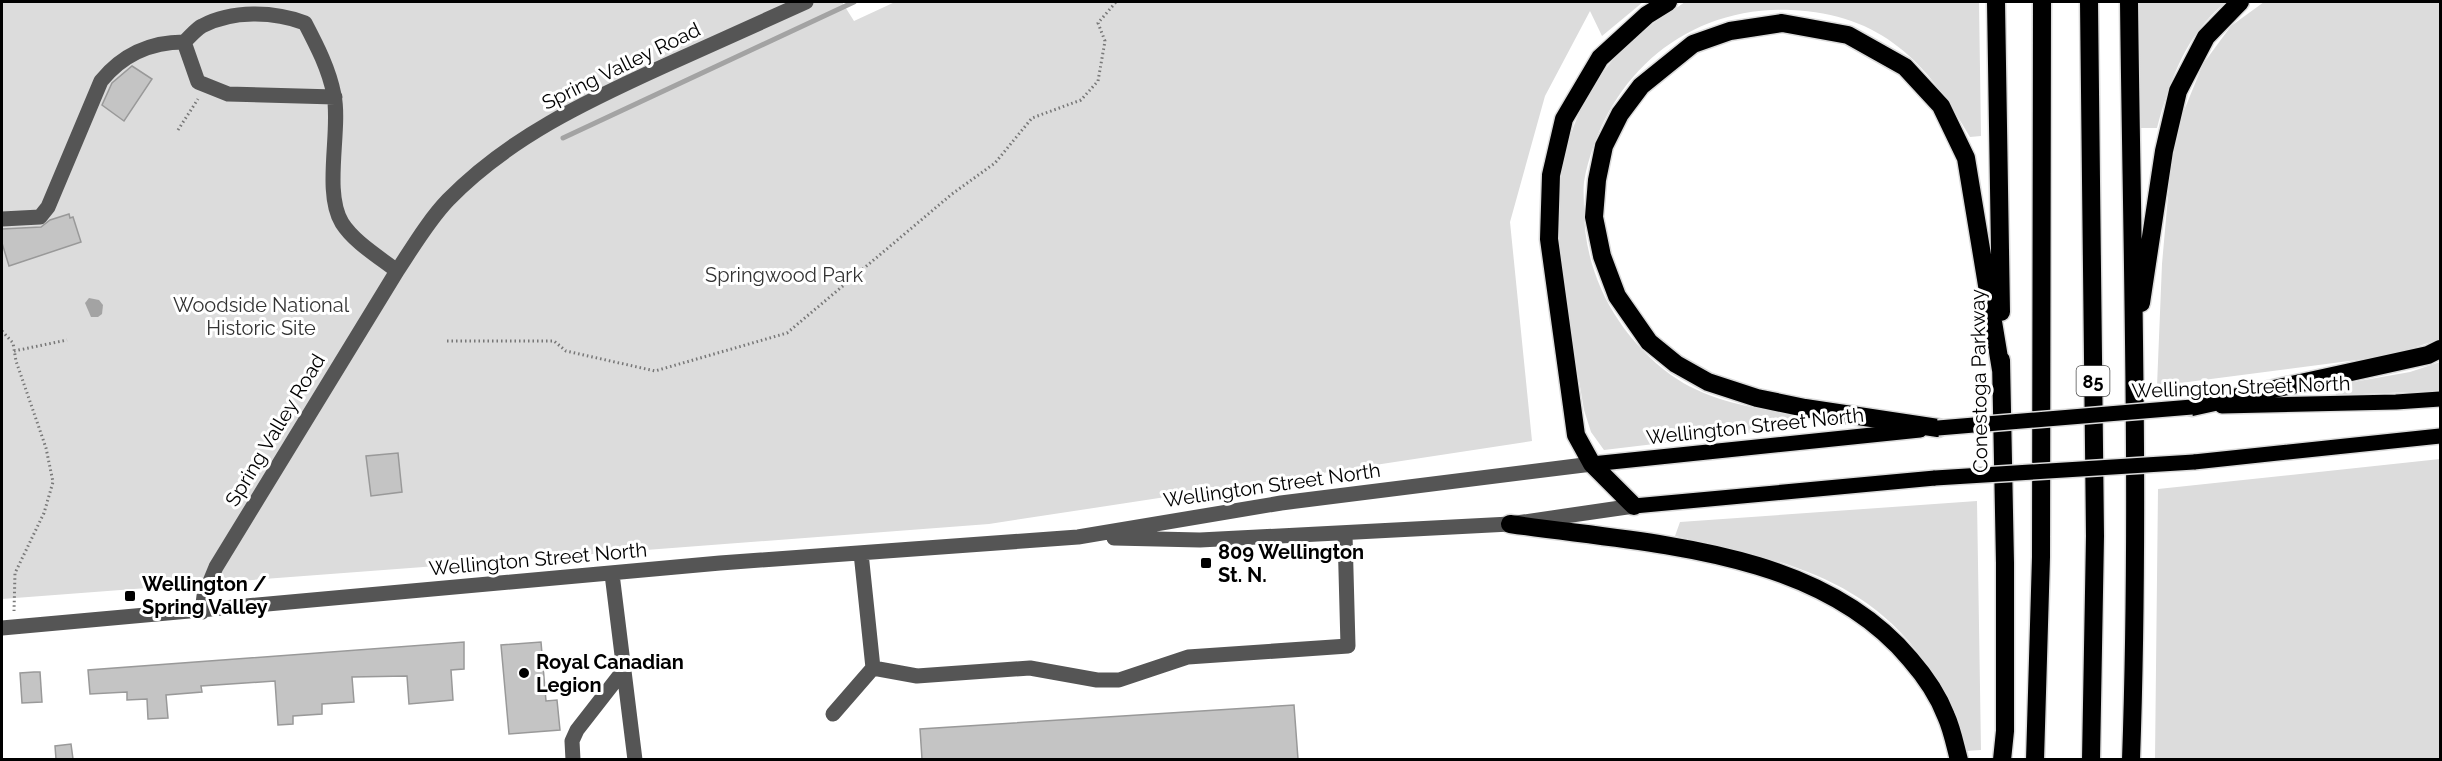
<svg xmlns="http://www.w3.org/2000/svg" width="2442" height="761" font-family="Raleway,sans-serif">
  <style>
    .green { fill: #dcdcdc }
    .water { fill: #a3a3a3 }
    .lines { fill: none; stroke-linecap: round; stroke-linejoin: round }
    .stream { stroke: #a3a3a3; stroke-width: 5 }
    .building { fill: #c4c4c4; stroke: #999; stroke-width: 1.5 }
    .major-casing { stroke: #dbdbdb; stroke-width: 18 }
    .highway-casing { stroke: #dbdbdb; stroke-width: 21 }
    .path { stroke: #777; stroke-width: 3; stroke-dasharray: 1.5 3; stroke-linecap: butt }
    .minor { stroke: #555; stroke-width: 15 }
    .major { stroke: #000; stroke-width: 15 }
    .highway { stroke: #000; stroke-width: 18 }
    .major-bridge-casing { stroke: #dbdbdb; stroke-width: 18; stroke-linecap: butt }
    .major-bridge { stroke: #000; stroke-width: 15 }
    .poi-dot { fill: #000; stroke: #fff; stroke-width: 2 }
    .labels { text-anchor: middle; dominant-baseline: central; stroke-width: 6; stroke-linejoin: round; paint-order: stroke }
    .shield { fill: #fff; stroke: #4c4c4c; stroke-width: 1.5 }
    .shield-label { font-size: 18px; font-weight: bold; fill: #000 }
    .street-label { font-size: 20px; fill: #000; stroke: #fff }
    .park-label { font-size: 20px; fill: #333; stroke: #fff }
    .poi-label { font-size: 20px; font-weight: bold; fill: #000; stroke: #fff; text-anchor: start }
  </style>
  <rect width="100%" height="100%" fill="#fff"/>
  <path class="green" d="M2,2H842L854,21L895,2H1643L1602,36L1590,11L1545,96L1510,222L1532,441L989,524L2,599Z
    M1685,2H1979L1981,136L1970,137C1927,62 1882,14 1791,10C1684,6 1604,78 1584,182C1583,191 1584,200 1584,209C1584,275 1618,336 1671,375C1706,400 1750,408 1791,413L1797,427L1604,450L1591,432L1584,410C1564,285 1524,161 1617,55C1636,33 1662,18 1685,2Z
    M2138,2H2226C2186,34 2170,80 2157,128H2140Z
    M2264,2H2440V339L2407,350L2372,358L2157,386L2162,264L2171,162L2183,113L2203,64L2231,26Z
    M2440,362V391L2336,395V385L2410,372Z
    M2440,459V759H2155L2158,489Z
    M1977,501L1981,750L1966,751C1958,731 1952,710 1943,691C1936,675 1925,662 1915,649C1853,571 1765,557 1675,536L1680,522Z"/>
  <path class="water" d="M89,298L99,300L103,305L102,314L98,317H91L85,303Z"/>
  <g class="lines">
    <path class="stream" d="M563,138L854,2"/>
  </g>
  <path class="building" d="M132,66L152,79L124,121L102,105L112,83Z
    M69,214L70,218L73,217L81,242L9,266L2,243V229L41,227L50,220Z
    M398,453L402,492L371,496L366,456Z
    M464,642V669L451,670L453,700L409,704L407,676L352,677L354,702L322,704V714L293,716V724L278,725L275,681L201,686L202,692L166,695L168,718L148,719L147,699L127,700V692L90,694L88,670Z
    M541,642L546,701L557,700L560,730L509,734L501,645Z
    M34,672H40L42,702L22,703L20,673Z
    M1294,705L1298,759H922L920,729Z
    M71,744L73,759H56L55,746Z"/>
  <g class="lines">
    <defs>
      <path id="major" d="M2222,406L2396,402L2440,399
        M2194,462L2440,436
        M1592,464L1920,430
        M1634,506L1935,478"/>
      <path id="highway" d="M1996,2L2001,312
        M2089,2L2095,536L2091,760
        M2129,2C2132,254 2140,507 2131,760
        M2141,303L2164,151L2178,91L2206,37L2240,2
        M2001,360L2005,563V731L2002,760
        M2192,407L2428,355L2440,349
        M1938,428L1805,408L1757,398L1708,382L1676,364L1649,342L1617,296L1602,256L1594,217L1597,180L1604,146L1620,114L1641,86L1693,44L1730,31L1782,23L1848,35L1905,67L1941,106L1966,158L2001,370
        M1634,506L1592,464L1576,435L1549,239L1551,175L1564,119L1600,58L1647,15L1668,2
        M1510,524C1644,544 1816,547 1910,659C1924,675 1938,695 1946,716C1952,729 1955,745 1959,760
        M2035,760L2041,557L2042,2"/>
    </defs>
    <use href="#major" class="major-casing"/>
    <use href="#highway" class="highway-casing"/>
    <path class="path" d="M178,130L198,99
      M2,331L13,343L16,361L46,448L53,482L44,513L15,573L14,611
      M447,341H554L566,351L655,371L787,333L952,194L995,163L1032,118L1081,100L1098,81L1105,41L1098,23L1116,2
      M14,351L67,340"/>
    <path class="minor" d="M335,97L228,94L198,82L184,42C190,37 196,29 202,26C232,10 274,11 305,23C317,46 329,69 334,95C341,130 323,192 342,223C354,242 379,257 397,271
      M2,219L40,217L48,207L101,81C123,54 150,42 184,42
      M1114,538L1200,540L1510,524L1634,506
      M612,574L635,760
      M202,612L204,596L216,567L397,271C413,247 428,221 448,200C508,138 587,101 664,66C712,44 759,23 806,2
      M2,628L720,563L1078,537L1281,503L1592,464
      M873,668L917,676L1030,668L1097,680H1119L1188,657L1348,646L1345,534
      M833,714L873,668L861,553
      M573,760L572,741L577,730L623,671"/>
    <use href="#major" class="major"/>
    <use href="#highway" class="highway"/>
    <defs>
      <path id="major-bridge" d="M1938,428L2192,407
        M1935,478L2194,462"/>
    </defs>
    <use href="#major-bridge" class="major-bridge-casing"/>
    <use href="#major-bridge" class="major-bridge"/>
  </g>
  <g class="poi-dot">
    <rect x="1200" y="557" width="12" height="12" rx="3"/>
    <rect x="124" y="590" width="12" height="12" rx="3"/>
    <circle cx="524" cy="673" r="6"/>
  </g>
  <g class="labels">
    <rect class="shield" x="2076.5" y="366" width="33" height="30" rx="4.5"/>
    <g class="shield-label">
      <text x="2093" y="381">85</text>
    </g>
    <g class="street-label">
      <text transform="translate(621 66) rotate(-26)">Spring Valley Road</text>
      <text transform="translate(1979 381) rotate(-91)">Conestoga Parkway</text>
      <text transform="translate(2241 387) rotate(-2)">Wellington Street North</text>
      <text transform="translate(1755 426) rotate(-6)">Wellington Street North</text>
      <text transform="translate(275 430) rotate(-59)">Spring Valley Road</text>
      <text transform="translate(1272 485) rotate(-8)">Wellington Street North</text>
      <text transform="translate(538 559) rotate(-5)">Wellington Street North</text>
    </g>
    <g class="park-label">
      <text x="784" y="275">Springwood Park</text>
      <text x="261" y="305">Woodside National<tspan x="261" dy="23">Historic Site</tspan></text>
    </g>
    <g class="poi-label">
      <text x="1218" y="552">809 Wellington<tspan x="1218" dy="23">St. N.</tspan></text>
      <text x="142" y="584">Wellington /<tspan x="142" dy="23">Spring Valley</tspan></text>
      <text x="536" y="662">Royal Canadian<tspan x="536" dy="23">Legion</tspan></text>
    </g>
  </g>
  <rect width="2442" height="761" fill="none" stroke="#000000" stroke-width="6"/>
</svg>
